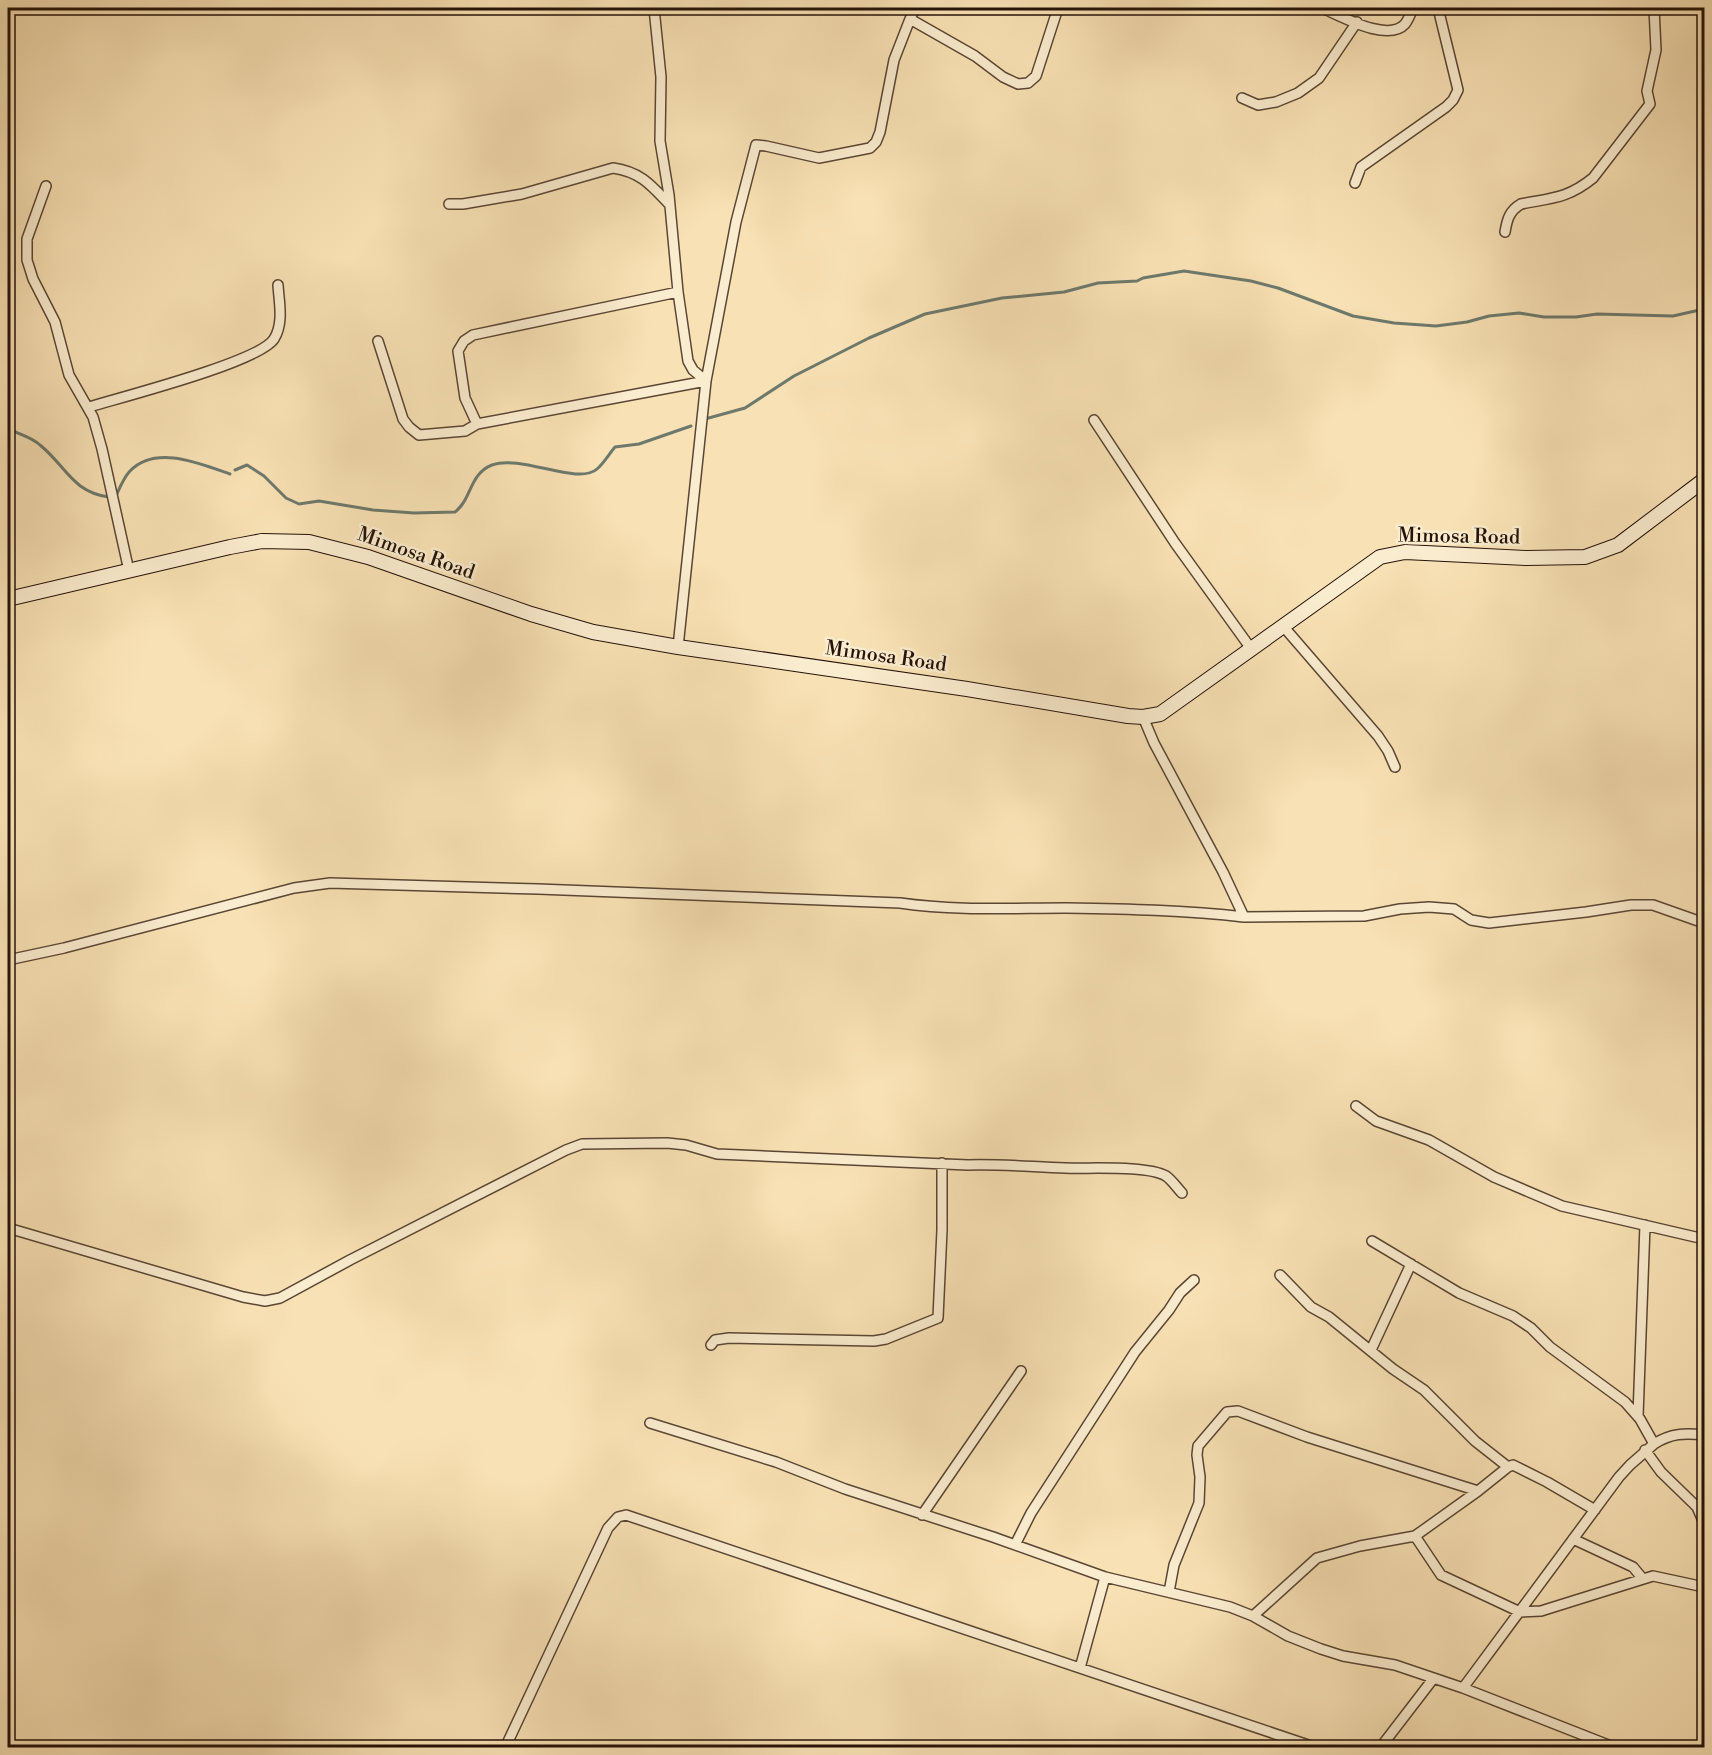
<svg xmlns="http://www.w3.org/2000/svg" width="1712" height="1755" font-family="'Libre Bodoni',serif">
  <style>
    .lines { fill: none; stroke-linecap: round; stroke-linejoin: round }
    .stream { stroke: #6d796c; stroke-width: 3 }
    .street-casing { stroke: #5a4633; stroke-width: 12 }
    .secondary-casing { stroke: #251208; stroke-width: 16 }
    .street { stroke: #faecce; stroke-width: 9 }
    .secondary { stroke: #faecce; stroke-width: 14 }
    .labels { text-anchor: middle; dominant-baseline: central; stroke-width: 5; stroke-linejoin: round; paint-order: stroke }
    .street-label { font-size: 20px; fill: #251208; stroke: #faecce }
  </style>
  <rect width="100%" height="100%" fill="#f8e1b4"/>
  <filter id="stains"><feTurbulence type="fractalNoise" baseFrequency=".00333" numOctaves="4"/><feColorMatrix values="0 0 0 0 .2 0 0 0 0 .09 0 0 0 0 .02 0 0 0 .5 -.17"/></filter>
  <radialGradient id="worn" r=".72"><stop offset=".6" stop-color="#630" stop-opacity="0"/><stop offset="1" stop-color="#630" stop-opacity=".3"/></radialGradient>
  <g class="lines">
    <path class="stream" d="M705,419L745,408L794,376L869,338L925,314L1002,298L1064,292L1098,283L1137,281L1143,278L1184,271L1251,281L1278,288L1353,316L1394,323L1436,326L1467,322L1489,316L1519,313L1544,317H1576L1597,314L1673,316L1704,309
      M8,428C19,435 30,436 40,445C66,466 72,492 109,497
      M235,470L247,465L264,476L286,498L299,504L319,501L373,510L414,513L455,512C472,499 469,474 492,465C521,454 578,486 597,469C604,463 609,454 615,447L639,444L691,426
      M116,496C120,487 124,477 130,471C156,444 201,464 230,474"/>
    <defs>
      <path id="street" d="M654,8L661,77L660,141L669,195L678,292L688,361L693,370L706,381
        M915,8L910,19L975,56L1003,77L1018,84L1028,83L1036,76L1058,8
        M1322,8C1341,16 1388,43 1405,24C1408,20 1411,13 1413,8
        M1242,98L1258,105L1276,102L1298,93L1319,78L1357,22
        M1355,183L1361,167L1446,107L1453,100L1458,90L1438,8
        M46,186L27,239V260L33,279L55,322L69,375L93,417L102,449L129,571
        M449,204H463L522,194L613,168C641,172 651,185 670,205
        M1505,232C1507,220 1509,211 1521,204C1551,198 1567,199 1593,178L1650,104L1647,91L1656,50L1654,8
        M378,341L403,419L409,427L419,435L465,431L477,424L706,381
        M89,407C122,397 259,362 274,339C284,323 279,302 278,285
        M1094,420L1175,543L1252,650
        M477,424L465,398L458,351L464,341L473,335L678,292
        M1283,626L1378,736L1388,751L1395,767
        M678,647L706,381L736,222L756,145L766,146L819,158L870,148L876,142L880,132L894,60L910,19
        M1244,917L1364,916L1400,909L1429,907L1454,909L1471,920L1489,923L1586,912L1631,905H1653L1704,923
        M8,960L64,948L294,888L330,883L538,889L900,903C955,911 1010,908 1065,908C1124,909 1185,910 1244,917L1223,872L1154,743L1143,717
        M1356,1106L1376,1121L1429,1140L1494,1177L1562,1206L1704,1239
        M8,1228L243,1297L265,1301L280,1298L350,1260L566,1150L582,1144L667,1143L686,1145L717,1154L968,1165C1001,1164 1033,1167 1065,1168C1089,1169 1147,1165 1166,1176C1172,1180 1177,1188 1182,1193
        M1372,1241L1459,1293L1513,1316L1531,1328L1550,1347L1625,1402L1640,1419L1654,1444L1630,1465L1619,1477L1463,1688
        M1280,1275L1311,1307L1329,1317L1393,1369L1424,1390L1475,1441L1508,1467L1513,1465L1547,1482L1595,1510
        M711,1345L715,1340L729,1338L874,1341L886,1339L938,1318L942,1230V1163
        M1371,1350L1411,1264
        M1638,1416L1645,1225
        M650,1423L776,1462L845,1489L993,1537L1105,1577L1230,1607L1253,1616L1288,1636L1321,1649L1343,1656L1395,1665L1463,1688L1616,1748
        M1654,1444C1671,1433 1685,1433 1704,1435
        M1645,1450L1661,1472L1697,1507L1704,1523
        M922,1515L1021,1371
        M1415,1536L1441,1575L1520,1612L1541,1611L1653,1576L1704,1587
        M1573,1539L1633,1567L1643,1579
        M1015,1545L1031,1513L1135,1352L1169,1310L1180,1293L1194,1280
        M1169,1592L1174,1565L1199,1503L1200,1477L1197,1455L1198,1446L1227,1412L1238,1411L1307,1437L1478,1491
        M1253,1616L1317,1558L1360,1546L1415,1536L1478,1491L1508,1467
        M1080,1668L1105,1577
        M505,1748L608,1528L618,1517L626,1515L1317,1748
        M1380,1748L1433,1679"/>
      <path id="secondary" d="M8,599L230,547L262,541L309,542L368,557L531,614L593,632L678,647L967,689L1128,716L1143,717L1160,714L1380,557L1405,552L1526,558L1585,557L1618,545L1704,480"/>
    </defs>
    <use href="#street" class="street-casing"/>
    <use href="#secondary" class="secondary-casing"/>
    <use href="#street" class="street"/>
    <use href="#secondary" class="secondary"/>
  </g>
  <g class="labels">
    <g class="street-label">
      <text transform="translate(1459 537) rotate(1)">Mimosa Road</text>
      <text transform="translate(416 554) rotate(19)">Mimosa Road</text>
      <text transform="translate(886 657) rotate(8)">Mimosa Road</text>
    </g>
  </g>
  <rect width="1712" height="1755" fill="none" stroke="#f8e1b4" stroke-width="30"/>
  <rect x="9" y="9" width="1694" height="1737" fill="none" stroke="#251208" stroke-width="3"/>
  <rect x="15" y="15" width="1682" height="1725" fill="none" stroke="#251208" stroke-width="1.5"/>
  <rect width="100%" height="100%" filter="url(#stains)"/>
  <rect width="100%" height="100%" fill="url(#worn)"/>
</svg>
